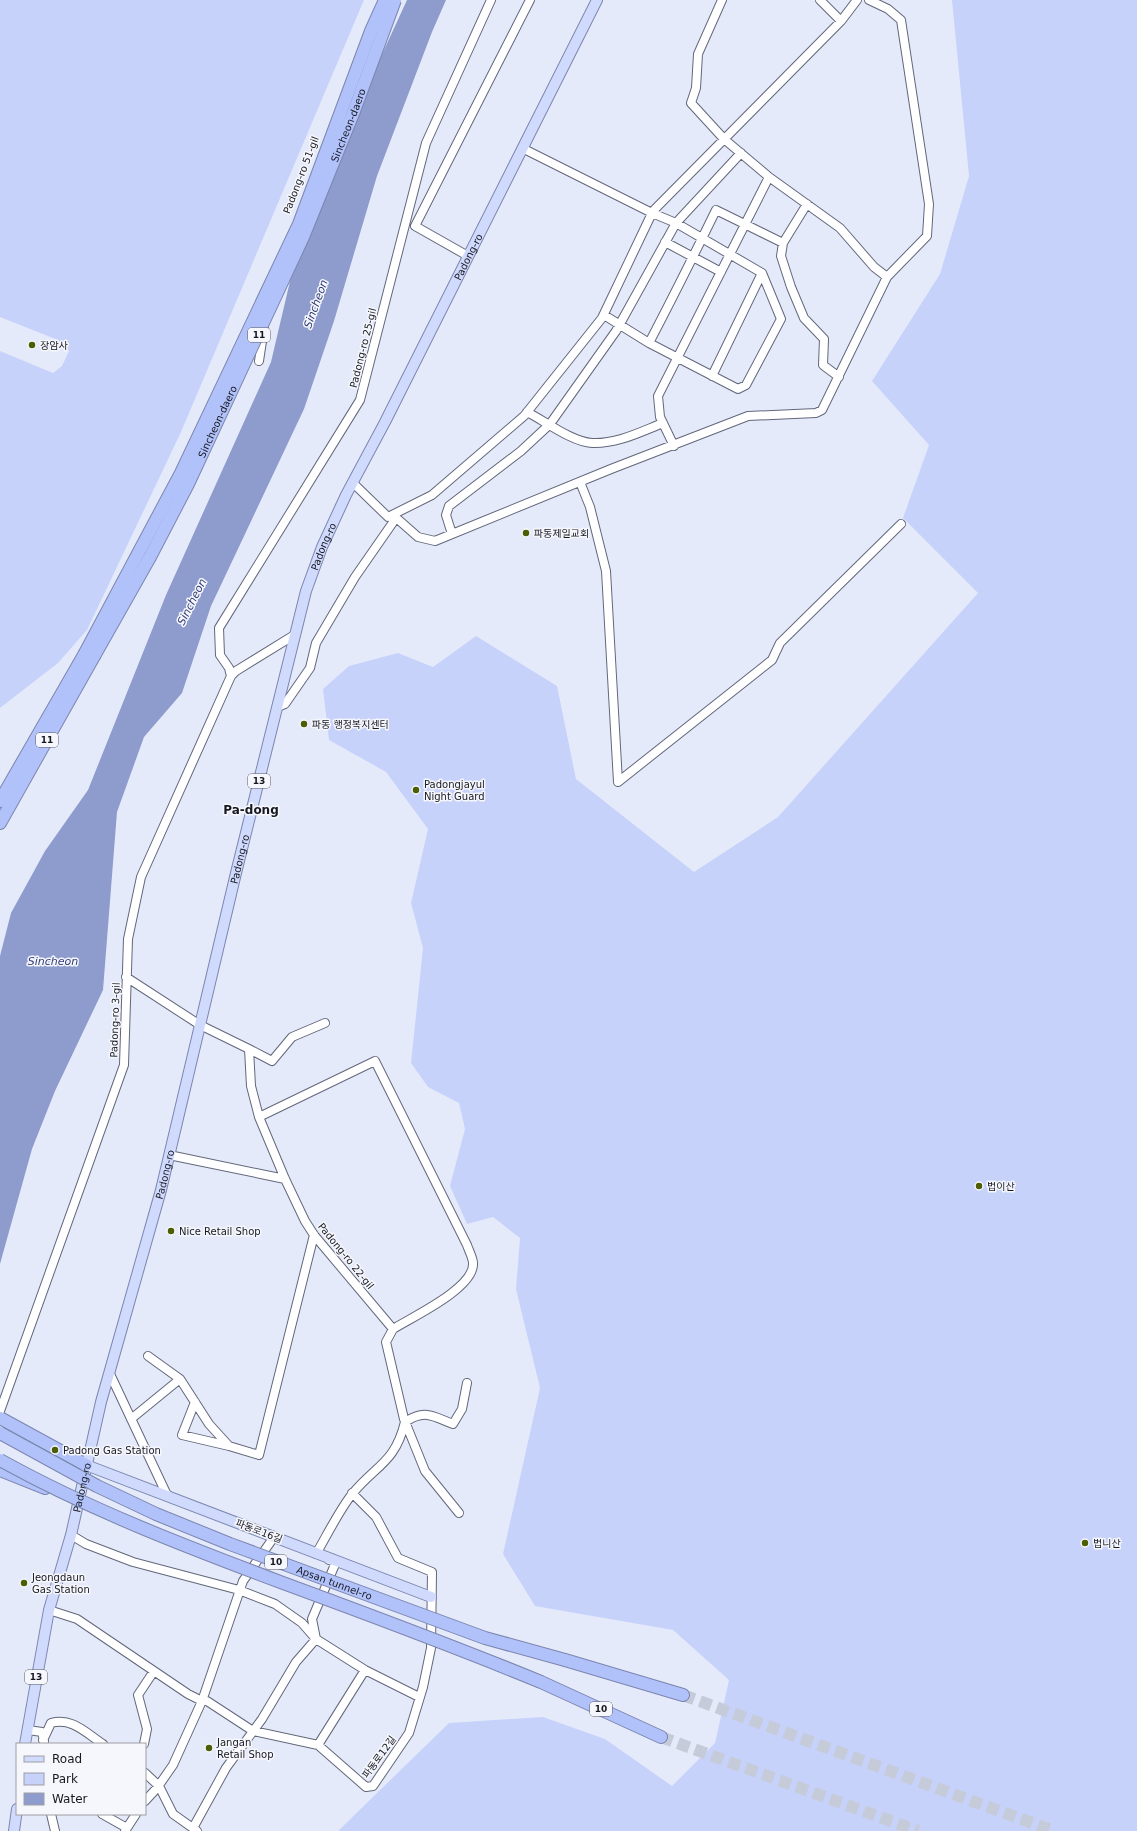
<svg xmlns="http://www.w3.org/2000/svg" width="1137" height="1831" font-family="'DejaVu Sans','Noto Sans KR',sans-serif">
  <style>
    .green { fill: #c7d2fb }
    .water { fill: #8e9ccd }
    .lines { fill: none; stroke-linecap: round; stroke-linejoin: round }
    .highway-tunnel { stroke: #c6cbda; stroke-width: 12; stroke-dasharray: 12 6; stroke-linecap: butt }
    .minor-casing { stroke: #62677a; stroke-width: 10 }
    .major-casing { stroke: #7b86ae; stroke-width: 12 }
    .highway-casing { stroke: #7b86ae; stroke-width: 14 }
    .minor { stroke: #fff; stroke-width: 8 }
    .major { stroke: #d0dafc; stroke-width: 10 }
    .highway { stroke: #b1c1fa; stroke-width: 12 }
    .highway-bridge-casing { stroke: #7b86ae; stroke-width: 14; stroke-linecap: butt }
    .highway-bridge { stroke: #b1c1fa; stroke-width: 12 }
    .poi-dot { fill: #4b5e04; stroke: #f6f7fc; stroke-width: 1.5 }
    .labels { text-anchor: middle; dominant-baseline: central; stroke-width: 3; stroke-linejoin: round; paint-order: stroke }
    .shield { fill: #f6f7fc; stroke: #5a5c63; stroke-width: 1 }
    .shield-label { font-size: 9px; font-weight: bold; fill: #171921 }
    .street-label { font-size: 10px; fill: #171921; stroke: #f6f7fc }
    .poi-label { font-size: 10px; fill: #171921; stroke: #f6f7fc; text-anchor: start }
    .water-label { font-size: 11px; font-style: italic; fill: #313d7a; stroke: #f6f7fc }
    .quarter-label { font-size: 12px; font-weight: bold; fill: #171921; stroke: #f6f7fc }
  </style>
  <rect width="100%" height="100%" fill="#e5eafb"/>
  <path class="green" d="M0,0H364L181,432L87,630L58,663L0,708V351L53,373L62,366L69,351L58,340L0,317Z
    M952,0H1137V1831H338L449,1723L543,1717L605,1739L672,1786L715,1743L729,1680L673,1630L535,1606L503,1554L540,1388L516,1289L520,1238L493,1217L467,1224L450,1186L465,1129L459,1103L428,1087L411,1063L423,948L411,903L428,829L386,772L329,740L323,689L349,666L398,653L433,667L476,636L557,686L576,779L694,872L778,817L978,593L903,518L929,445L872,381L940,274L969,176Z"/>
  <path class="water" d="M407,0H446L432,32L377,176L334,321L304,409L211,606L182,693L144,737L117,812L103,990L55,1091L32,1149L0,1264V956L11,913L45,851L88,790L166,595L271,362L303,226Z"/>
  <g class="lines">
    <path class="highway-tunnel" d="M683,1695L1054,1831
      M661,1737L918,1831"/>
    <defs>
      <path id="minor" d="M820,0L841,21
        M869,0L888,9L901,20L929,204L927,236L887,277
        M522,148L652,213L676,223L762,273L781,319L746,385L738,389L649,343C672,299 694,255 716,210L783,243L781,256L791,287L804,318L824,339L823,365L839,377
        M665,242L721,272
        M783,243L807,204
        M468,256L415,226L530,0
        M604,315L649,343
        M259,361L264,328
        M712,376L762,273
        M527,412C545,421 572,442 592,443C617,444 640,432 663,423
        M674,446L660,417L658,396L769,177
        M580,482L590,507L606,571L618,782L772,660L780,643L901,524
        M353,483L388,517L432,495L524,416L602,318L653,211L841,21L857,0
        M393,515L418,537L435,541L611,469L748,416L816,413L822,410L887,277L874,267L840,228L769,177L724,139L691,103L696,88L698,54L722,0
        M452,534L446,515L449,506L521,451L550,424L616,331L676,223L741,153
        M231,676L229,668L220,655L219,628L360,400L426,143L491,0
        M277,707L285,704L310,668L316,643L355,577L396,518
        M126,977L200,1025L249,1049L251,1086L259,1117L285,1179L305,1221L314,1235L393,1329L386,1342L404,1419L425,1471L459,1513
        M249,1049L272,1061L292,1037L325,1023
        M259,1117L375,1061L467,1245C469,1251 473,1258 473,1263C475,1288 412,1317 393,1329
        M169,1155L285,1179
        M148,1356L180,1379L209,1424L229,1446L259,1455L314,1235
        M110,1374L166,1493L171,1498
        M195,1402L182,1435L229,1446
        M0,1411L124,1065L128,939L141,877L231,676L236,671L296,634
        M131,1419L180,1379
        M71,1535L86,1544L133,1562L239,1590L275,1604L302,1623L316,1639L365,1670L419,1697
        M316,1554C326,1537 341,1507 353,1493C376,1465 395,1463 405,1422C425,1409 432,1416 453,1424L462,1409L467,1383
        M49,1610L77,1619L188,1694L202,1701H207L253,1731L318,1745L366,1787L373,1786L409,1733L423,1687L431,1648L432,1572L398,1558L376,1517L352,1493
        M28,1730L42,1732L44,1741
        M43,1740L51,1723C72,1717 86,1733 103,1744
        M144,1744L147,1729L138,1695L154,1671
        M318,1745L365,1670
        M145,1773L159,1786L173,1814L197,1831
        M145,1801L157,1788L173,1765L202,1701L243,1581L274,1537L278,1538
        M51,1814L55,1831
        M102,1814L127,1828
        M193,1828L226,1768L262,1719L296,1662L316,1639L312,1619L336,1562L329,1560
        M125,1831L136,1814"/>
      <g id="major">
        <path d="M86,1465L431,1597"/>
        <path id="s1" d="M25,1744L49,1610L71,1535L101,1402L161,1190L236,873L306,591L322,547L346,495L385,422L597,0"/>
        <path d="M14,1831L17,1809"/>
      </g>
      <path id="highway" d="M0,801L84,655
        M0,823L94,656
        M0,1418L86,1465
        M0,1470L45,1488
        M565,1660L683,1695
        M541,1682L661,1737"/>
    </defs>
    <use href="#minor" class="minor-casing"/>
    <use href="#major" class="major-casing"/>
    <use href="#highway" class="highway-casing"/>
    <use href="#minor" class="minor"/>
    <use href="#major" class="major"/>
    <use href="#highway" class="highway"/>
    <defs>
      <g id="highway-bridge">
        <path d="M84,655L181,473L299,224L371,31L385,0"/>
        <path id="s2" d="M94,656L150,557L188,484L303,237L354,111L395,0"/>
        <path id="s3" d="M0,1433L97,1486L156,1514L230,1544L485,1638L565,1660"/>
        <path d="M0,1460C90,1510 187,1547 283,1583C370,1615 456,1647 541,1682"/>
      </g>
    </defs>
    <use href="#highway-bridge" class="highway-bridge-casing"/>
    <use href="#highway-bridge" class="highway-bridge"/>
  </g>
  <g class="poi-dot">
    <circle cx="32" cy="345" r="4"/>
    <circle cx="526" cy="533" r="4"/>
    <circle cx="304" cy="724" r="4"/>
    <circle cx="416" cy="790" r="4"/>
    <circle cx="979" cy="1186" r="4"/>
    <circle cx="171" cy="1231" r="4"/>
    <circle cx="55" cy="1450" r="4"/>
    <circle cx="1085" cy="1543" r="4"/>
    <circle cx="24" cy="1583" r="4"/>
    <circle cx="209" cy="1748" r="4"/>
  </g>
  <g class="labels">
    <g class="shield">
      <rect x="248" y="328" width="22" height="14" rx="3"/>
      <rect x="36" y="733" width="22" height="14" rx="3"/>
      <rect x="248" y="774" width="22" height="14" rx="3"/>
      <rect x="265" y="1555" width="22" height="14" rx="3"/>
      <rect x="25" y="1670" width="22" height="14" rx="3"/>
      <rect x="590" y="1702" width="22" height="14" rx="3"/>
    </g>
    <g class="shield-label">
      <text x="259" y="335">11</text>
      <text x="47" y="740">11</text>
      <text x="259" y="781">13</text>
      <text x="276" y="1562">10</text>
      <text x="36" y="1677">13</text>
      <text x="601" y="1709">10</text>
    </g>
    <g class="street-label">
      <text stroke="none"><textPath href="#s2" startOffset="589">Sincheon-daero</textPath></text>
      <text transform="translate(301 175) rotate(-69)">Padong-ro 51-gil</text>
      <text stroke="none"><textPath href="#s1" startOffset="1559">Padong-ro</textPath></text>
      <text transform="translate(363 348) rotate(-76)">Padong-ro 25-gil</text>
      <text stroke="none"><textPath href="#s2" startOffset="265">Sincheon-daero</textPath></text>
      <text stroke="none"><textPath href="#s1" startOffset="1235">Padong-ro</textPath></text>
      <text stroke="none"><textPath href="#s1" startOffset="911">Padong-ro</textPath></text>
      <text transform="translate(115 1020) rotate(-88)">Padong-ro 3-gil</text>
      <text stroke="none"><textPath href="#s1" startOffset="587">Padong-ro</textPath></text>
      <text transform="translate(346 1256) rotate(51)">Padong-ro 22-gil</text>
      <text stroke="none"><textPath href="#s1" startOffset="263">Padong-ro</textPath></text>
      <text transform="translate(259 1531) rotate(21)">파동로16길</text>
      <text stroke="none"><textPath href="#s3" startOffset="367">Apsan tunnel-ro</textPath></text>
      <text transform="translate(379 1757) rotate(-54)">파동로12길</text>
    </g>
    <g class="poi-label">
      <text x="40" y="345">장암사</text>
      <text x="534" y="533">파동제일교회</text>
      <text x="312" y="724">파동 행정복지센터</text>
      <text x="424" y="784">Padongjayul<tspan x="424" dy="12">Night Guard</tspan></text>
      <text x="987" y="1186">법이산</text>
      <text x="179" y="1231">Nice Retail Shop</text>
      <text x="63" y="1450">Padong Gas Station</text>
      <text x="1093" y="1543">법니산</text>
      <text x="32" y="1577">Jeongdaun<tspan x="32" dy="12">Gas Station</tspan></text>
      <text x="217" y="1742">Jangan<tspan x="217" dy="12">Retail Shop</tspan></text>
    </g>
    <g class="water-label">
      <text transform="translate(316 304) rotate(-70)">Sincheon</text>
      <text transform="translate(192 602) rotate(-63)">Sincheon</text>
      <text x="53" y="961">Sincheon</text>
    </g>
    <g class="quarter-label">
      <text x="251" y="810">Pa-dong</text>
    </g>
  </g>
  <rect x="16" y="1743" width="130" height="72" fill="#f6f7fc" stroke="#9d9ea4"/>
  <rect x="24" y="1756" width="20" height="6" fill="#d0dafc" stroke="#9d9ea4"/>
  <text x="52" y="1763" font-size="12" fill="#171921">Road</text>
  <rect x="24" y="1773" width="20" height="12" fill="#c7d2fb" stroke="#9d9ea4"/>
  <text x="52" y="1783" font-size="12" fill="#171921">Park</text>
  <rect x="24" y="1793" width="20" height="12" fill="#8e9ccd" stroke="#9d9ea4"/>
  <text x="52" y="1803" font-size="12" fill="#171921">Water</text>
</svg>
